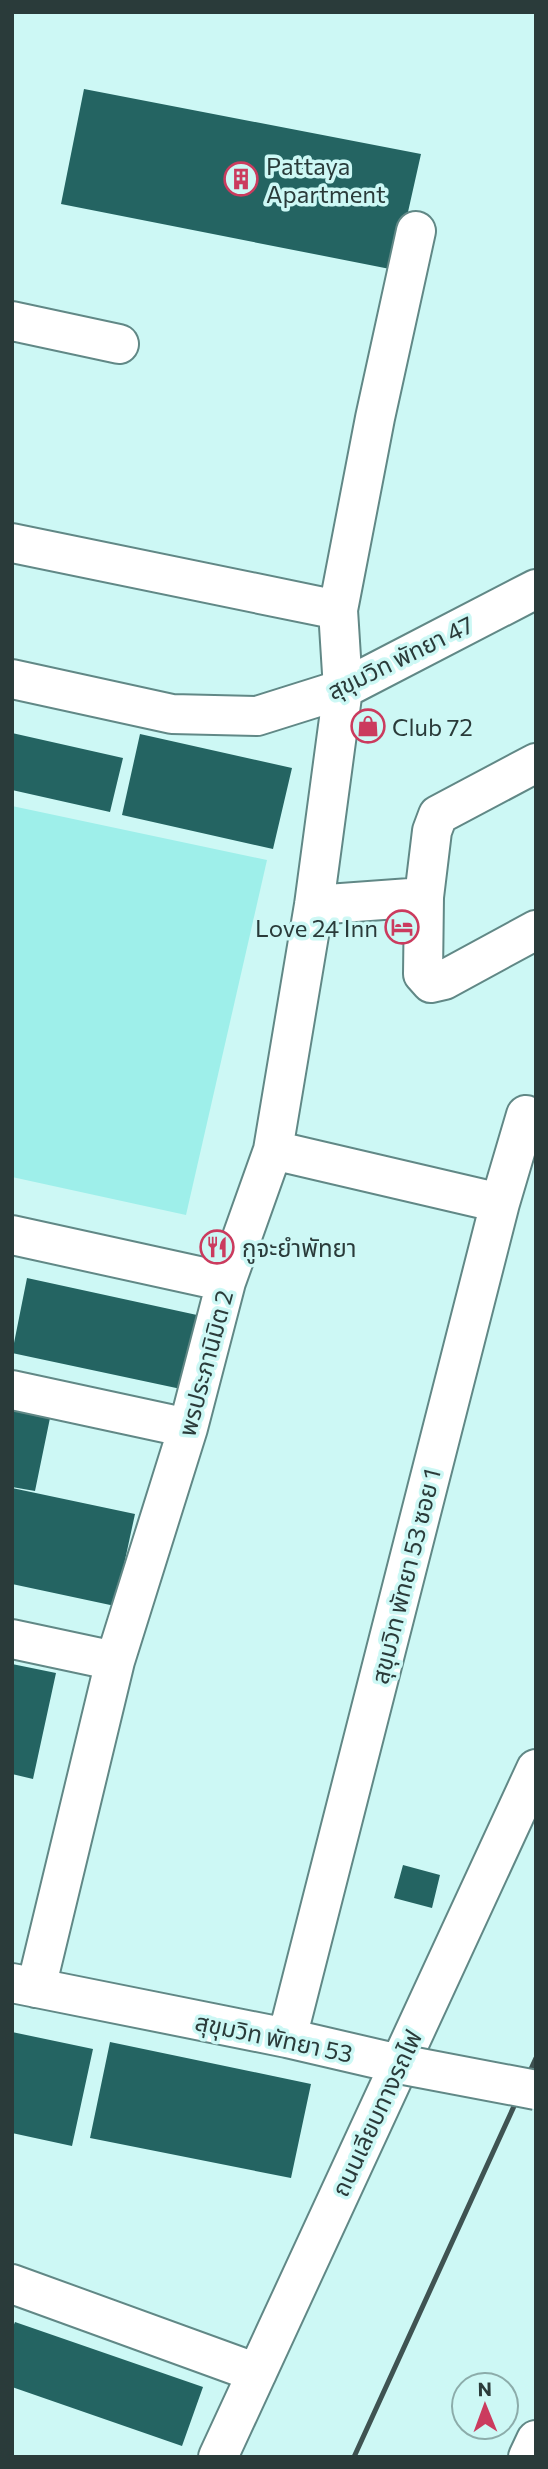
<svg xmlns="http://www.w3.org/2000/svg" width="548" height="2469" font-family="Commissioner,'Noto Sans Thai',sans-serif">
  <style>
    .green { fill: #9eefea }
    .building { fill: #246462 }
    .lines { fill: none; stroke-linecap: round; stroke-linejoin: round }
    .minor-casing { stroke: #618886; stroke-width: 42 }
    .minor { stroke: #fff; stroke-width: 38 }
    .rail { stroke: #3f5352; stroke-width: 5 }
    .minor-bridge-casing { stroke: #618886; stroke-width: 42; stroke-linecap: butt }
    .minor-bridge { stroke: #fff; stroke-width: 38 }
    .labels { text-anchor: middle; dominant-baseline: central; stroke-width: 7; stroke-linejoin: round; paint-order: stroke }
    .poi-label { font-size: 24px; fill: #2a3b3a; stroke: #cdf8f5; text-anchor: start }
    .street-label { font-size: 24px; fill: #2a3b3a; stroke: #cdf8f5 }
  </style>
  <rect width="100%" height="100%" fill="#cdf8f5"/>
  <path class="green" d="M12,806L267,860L186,1215L12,1177Z"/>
  <path class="building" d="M84,89L421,154L395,270L61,204Z
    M12,733L123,758L110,812L12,790Z
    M140,734L292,768L273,849L122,815Z
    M27,1278L197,1315L181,1389L12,1353Z
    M12,1410L50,1418L35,1491L12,1487Z
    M12,1488L135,1514L115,1606L12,1584Z
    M12,1664L56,1673L33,1779L12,1774Z
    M403,1865L440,1875L432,1908L394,1898Z
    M12,2032L93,2049L72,2146L12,2133Z
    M110,2042L311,2084L291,2178L90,2138Z
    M15,2322L203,2387L182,2446L12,2387V2329Z"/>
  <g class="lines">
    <defs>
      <path id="minor" d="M12,321L119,344
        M12,543L338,610
        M12,679L172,714L257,716L343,689L536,589
        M424,897L423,974L431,983L444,980L536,930
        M314,905L424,897L432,831L438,815L536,763
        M273,1150L500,1203
        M12,1235L226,1282
        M12,1390L188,1428
        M12,1639L115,1661
        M12,1983L287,2038L399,2064
        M36,1988L115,1661L188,1428L226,1282L273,1150L314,905L343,689L338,610L375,418L416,231
        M287,2038L500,1203L526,1115
        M12,2284L257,2373
        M218,2457L536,1769
        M528,2457L536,2440"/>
    </defs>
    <use href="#minor" class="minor-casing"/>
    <use href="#minor" class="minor"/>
    <path class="rail" d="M354,2457L536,2058"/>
    <defs>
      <path id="minor-bridge" d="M399,2064L536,2090"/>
    </defs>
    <use href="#minor-bridge" class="minor-bridge-casing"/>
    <use href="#minor-bridge" class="minor-bridge"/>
  </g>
  <defs>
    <symbol id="building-ring" viewBox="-11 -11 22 22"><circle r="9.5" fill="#cdf8f5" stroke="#cb3b5e" stroke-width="1.5"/><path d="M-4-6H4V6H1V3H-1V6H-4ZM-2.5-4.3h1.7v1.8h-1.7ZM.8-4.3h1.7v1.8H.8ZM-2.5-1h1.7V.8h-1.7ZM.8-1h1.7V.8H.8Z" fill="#cb3b5e"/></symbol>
    <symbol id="shop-ring" viewBox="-11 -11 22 22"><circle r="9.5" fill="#cdf8f5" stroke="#cb3b5e" stroke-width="1.5"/><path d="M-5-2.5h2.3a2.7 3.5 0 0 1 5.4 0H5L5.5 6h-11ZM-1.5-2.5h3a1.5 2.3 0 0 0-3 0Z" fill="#cb3b5e"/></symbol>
    <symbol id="hotel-ring" viewBox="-11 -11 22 22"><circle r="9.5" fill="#cdf8f5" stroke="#cb3b5e" stroke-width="1.5"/><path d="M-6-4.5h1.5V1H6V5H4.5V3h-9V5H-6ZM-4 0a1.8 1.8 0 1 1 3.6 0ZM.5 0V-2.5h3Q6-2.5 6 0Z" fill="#cb3b5e"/></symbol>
    <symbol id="restaurant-ring" viewBox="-11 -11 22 22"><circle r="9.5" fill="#cdf8f5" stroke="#cb3b5e" stroke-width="1.5"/><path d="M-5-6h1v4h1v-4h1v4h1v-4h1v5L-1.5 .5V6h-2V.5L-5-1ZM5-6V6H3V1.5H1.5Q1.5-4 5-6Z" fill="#cb3b5e"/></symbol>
  </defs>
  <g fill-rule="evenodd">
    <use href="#building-ring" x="222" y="160" width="38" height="38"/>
    <use href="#shop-ring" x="349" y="707" width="38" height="38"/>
    <use href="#hotel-ring" x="383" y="908" width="38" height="38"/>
    <use href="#restaurant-ring" x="198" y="1228" width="38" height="38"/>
  </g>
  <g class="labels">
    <g class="poi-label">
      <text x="266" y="165">Pattaya<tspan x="266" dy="28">Apartment</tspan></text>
      <text x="392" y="726">Club 72</text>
      <text x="378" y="927" text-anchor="end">Love 24 Inn</text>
      <text x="242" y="1247">กูจะยำพัทยา</text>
    </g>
    <g class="street-label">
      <text transform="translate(400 657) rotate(-26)">สุขุมวิท พัทยา 47</text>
      <text transform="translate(205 1363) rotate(-75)">พรประภานิมิต 2</text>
      <text transform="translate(405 1576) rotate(-76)">สุขุมวิท พัทยา 53 ซอย 1</text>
      <text transform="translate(274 2037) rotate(12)">สุขุมวิท พัทยา 53</text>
      <text transform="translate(376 2113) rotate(-65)">ถนนเลียบทางรถไฟ</text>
    </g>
  </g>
  <rect width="548" height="2469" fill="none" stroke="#2a3b3a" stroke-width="28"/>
  <g transform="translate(485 2406) rotate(359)"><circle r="33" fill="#cdf8f5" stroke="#8cacaa" stroke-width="2"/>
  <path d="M0-5L12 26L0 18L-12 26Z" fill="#cb3b5e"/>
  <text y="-10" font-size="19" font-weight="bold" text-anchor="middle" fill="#2a3b3a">N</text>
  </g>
</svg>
